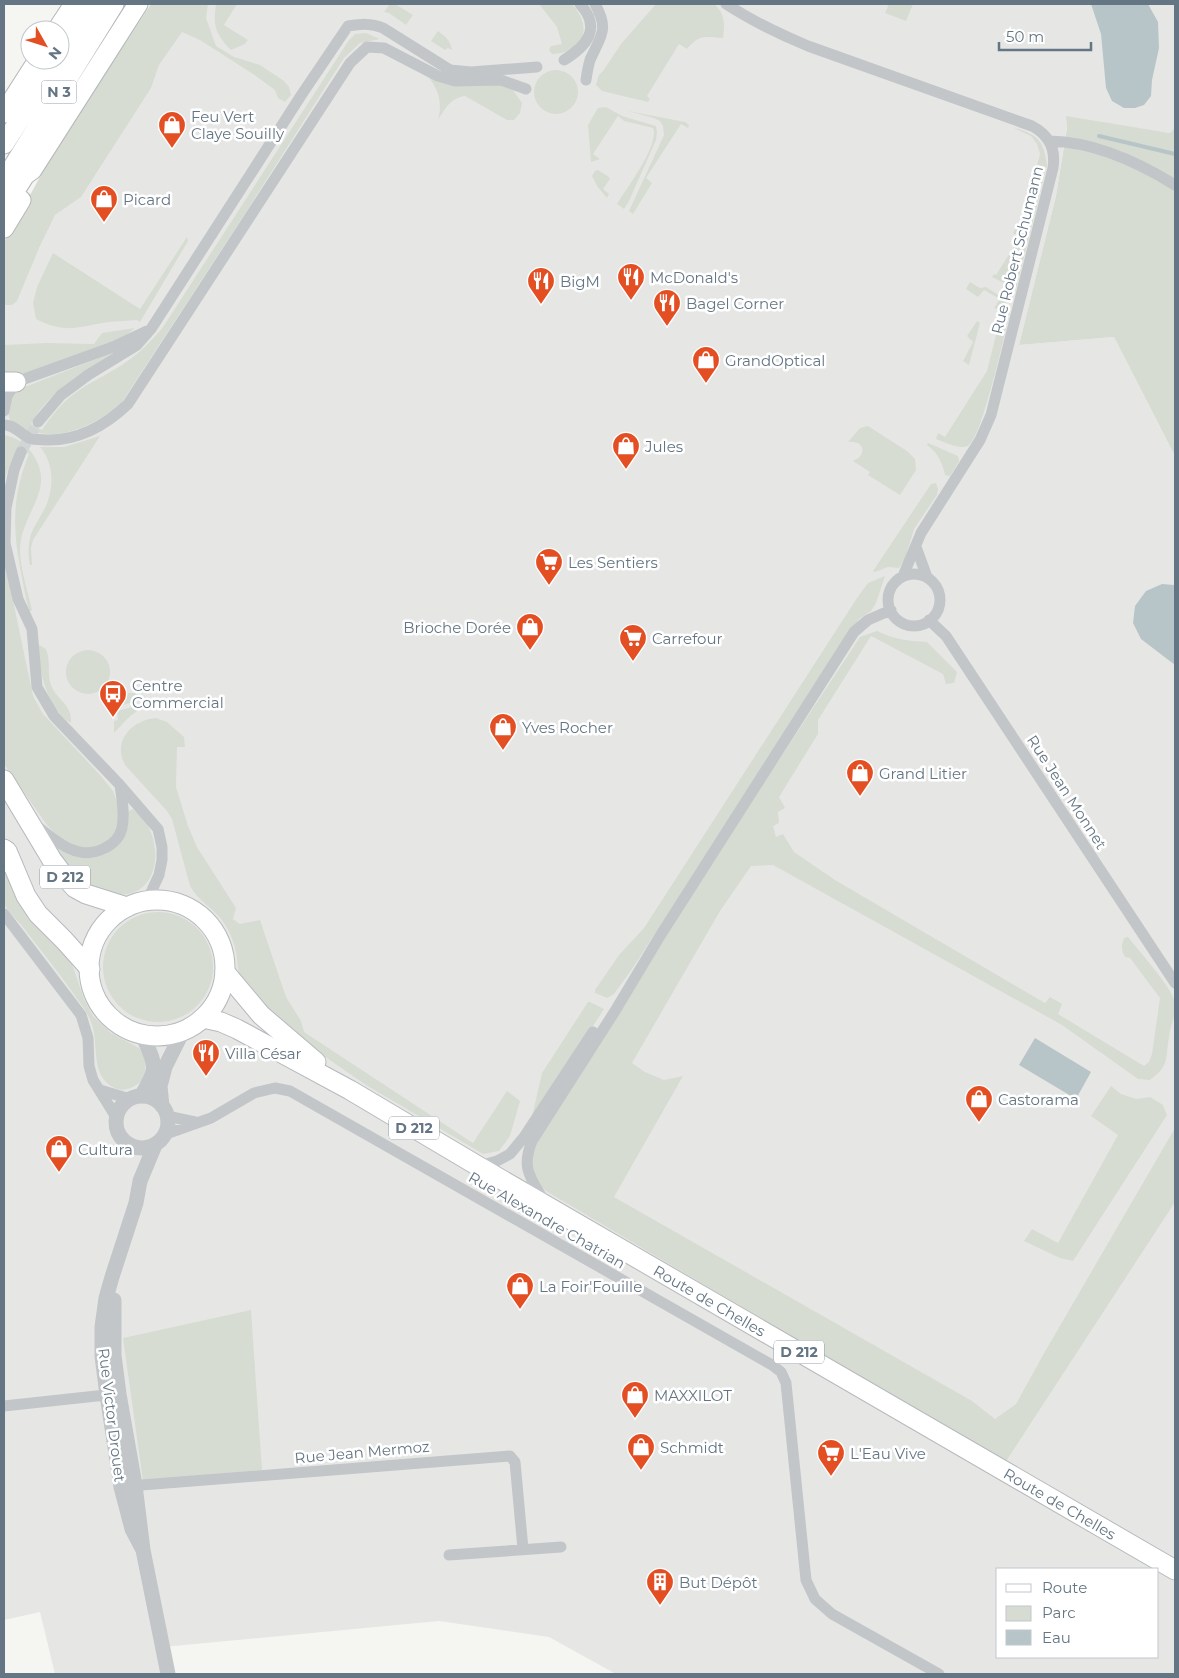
<svg xmlns="http://www.w3.org/2000/svg" width="1179" height="1678" font-family="Montserrat,sans-serif">
  <style>
    .built { fill: #e6e7e5; fill-rule: evenodd }
    .green { fill: #d6dcd2 }
    .water { fill: #b8c5c8 }
    .lines { fill: none; stroke-linecap: round; stroke-linejoin: round }
    .stream { stroke: #b8c5c8; stroke-width: 4 }
    .minor-tunnel { stroke: #d1d5d6; stroke-width: 11; stroke-dasharray: 11 5.5; stroke-linecap: butt }
    .primary-casing { stroke: #b5b9bd; stroke-width: 21 }
    .trunk-casing { stroke: #b5b8bb; stroke-width: 21 }
    .minor { stroke: #c2c6c9; stroke-width: 11 }
    .tertiary { stroke: #c2c6c9; stroke-width: 15 }
    .primary { stroke: #fff; stroke-width: 19 }
    .trunk { stroke: #fff; stroke-width: 19 }
    .labels { text-anchor: middle; dominant-baseline: central; stroke-width: 5; stroke-linejoin: round; paint-order: stroke }
    .shield { fill: #fff; stroke: #929ea8; stroke-width: 1 }
    .shield-label { font-size: 14px; font-weight: bold; fill: #647583 }
    .poi-label { font-size: 15px; fill: #647583; stroke: #fff; text-anchor: start }
    .street-label { font-size: 15px; fill: #647583; stroke: #fff }
  </style>
  <rect width="100%" height="100%" fill="#f5f5f1"/>
  <path class="built" d="M155,4H1175V127L1170,133L1066,117L1067,127L1056,196L1019,345L1114,337L1175,456V1674H616L549,1637L439,1621L163,1647L168,1674H55L40,1612L4,1620V241L45,172ZM998,1569H1158V1657H998Z"/>
  <path class="green" d="M151,4H208L206,18L216,46L234,57L260,65L284,81L289,87L291,95L285,102L278,98L275,90L256,76L200,40L182,32L159,65L151,88L81,197L55,215L39,248L17,301L12,305H4V243L53,153Z
    M216,4H237L224,25L248,40L245,44L231,50C215,34 213,26 216,4Z
    M390,4H395L413,15L406,25L389,13L384,12Z
    M539,4H572C593,27 585,53 552,54L549,50L551,46L562,44L557,27Z
    M656,4H714C725,13 725,24 723,38C704,37 700,34 687,49L679,44L647,96L650,99L648,102L602,91L596,85L599,75L603,71L621,44Z
    M889,4H913L906,21L885,13Z
    M438,31C445,36 451,41 452,50L448,48L445,50L431,41Z
    M366,33L380,39L360,43L344,58L244,215L120,405C101,420 74,435 49,434C39,434 23,430 15,425C5,419 7,400 15,393C18,391 22,389 25,387L114,352C83,372 50,390 31,424L42,430C50,418 59,406 70,397C88,382 110,374 129,360C142,351 153,339 163,327L349,40L355,34Z
    M534 92a22 22 0 1 1 44 0a22 22 0 1 1-44 0Z
    M426,74L501,83L513,90L522,103L520,113L514,120H507L465,96C450,99 446,107 438,120C443,102 438,88 426,74Z
    M606,107L622,116L656,126L657,132L656,140L629,201L624,209L617,204C626,189 660,145 653,128L624,121L618,116L593,154L600,159L591,162L588,125L598,108Z
    M628,111L685,122L689,125L688,128L681,124L646,178L652,183L633,214L629,211L664,135L663,126L660,121L654,118Z
    M1066,116L1170,133L1175,127V456L1114,337L1019,345L1056,196L1067,128Z
    M1012,127C1037,135 1043,138 1047,165L1016,289L992,277L994,274L996,275L1020,237L1013,233L1025,214L1040,154L1037,144L1031,136Z
    M598,170L609,177L610,179L603,189L609,194L607,198L597,186L592,176L595,171Z
    M187,237L188,241L140,322L137,320C128,321 118,321 109,322C79,326 67,335 36,319L33,303L37,287L53,253L140,309Z
    M970,282L980,288L986,287C996,294 1008,299 1010,312C1005,333 982,436 969,445C961,451 944,442 936,439L938,433L945,437L987,371L1002,311L994,308L1000,299L984,290L978,297L966,289Z
    M977,321L980,323L969,365L963,361L973,342L967,336Z
    M135,328L123,338L15,378L4,377V345L47,343L94,344L102,333Z
    M868,426L907,451L915,459L916,470L900,495L868,475L870,472L853,461C868,455 864,440 848,442L860,428Z
    M4,435C16,437 25,443 32,453C58,490 20,513 20,550C20,568 28,592 32,610L29,612C17,553 5,512 29,454L17,448L6,475L4,485Z
    M100,436L33,540L31,548L32,565H30C28,554 28,545 31,534C35,524 41,516 46,506C54,487 54,463 40,447H64Z
    M928,443L958,456L959,461L950,476L945,475C942,462 938,453 927,445Z
    M936,483L938,489L937,495L914,529L905,559L899,568L888,567L875,572L873,571L931,484Z
    M4,557L33,696L43,714L100,775L113,791L118,804L119,820L117,831L103,845L89,848L78,847L58,837L47,825L4,764Z
    M885,576L876,603L871,611L859,619L632,969L614,994L607,998L595,993V990L619,955L644,928L857,598L868,583Z
    M877,631C894,639 908,641 927,642L957,672L954,683L946,684L943,674L871,636L818,720V734L779,797L785,808L778,812L779,823L773,826L776,837L783,834L794,852L835,880L1045,1003L1050,997L1062,1004L1058,1014L1144,1066L1149,1062L1152,1054L1160,998L1130,958L1125,957C1121,950 1121,946 1124,938L1128,937C1138,950 1173,988 1175,1003C1177,1014 1170,1026 1169,1037C1165,1060 1170,1065 1150,1080L1138,1079L1062,1025L773,865L751,866L720,911L632,1063L645,1072L664,1080L683,1076L614,1197L972,1401L995,1419L1016,1404L1043,1355L1175,1128V1202L1005,1463L546,1191C530,1178 530,1170 531,1150L753,799L860,637Z
    M37,644L46,649C51,661 47,673 51,685C57,701 72,703 71,723C48,711 38,668 37,644Z
    M66 672a22 22 0 1 1 44 0a22 22 0 1 1-44 0Z
    M125,693H135L147,698L109,709L113,701Z
    M152,702L160,707L159,708C140,701 126,721 114,733V721L118,720L117,711Z
    M156,718L167,722L184,737L185,747H177L176,787L188,826L197,847L236,908L233,919L240,924L260,920L286,997L301,1021L304,1032L473,1143L507,1091L520,1101L510,1136L499,1151L483,1154L366,1085L308,1045L272,1015L241,979C237,970 238,962 236,952C234,942 230,932 224,923C215,909 198,901 190,886L172,819L167,811L125,765C112,741 132,720 156,718Z
    M132,809C160,824 166,882 132,893C116,898 95,889 79,886L53,846C72,859 91,863 111,851C116,848 121,844 124,838C129,829 128,820 129,811Z
    M4,863L72,964L84,999L93,1016L111,1033L139,1048L145,1056L146,1062L144,1079C133,1089 120,1095 107,1083C91,1068 99,1041 91,1022C87,1011 79,1002 73,993C57,970 39,948 22,926C17,919 5,910 4,902C1,890 4,875 4,863Z
    M103 967a55 55 0 1 1 110 0a55 55 0 1 1-110 0Z
    M588,1002H590L604,1009L531,1121L542,1073Z
    M1111,1086L1121,1094L1136,1099L1150,1097L1163,1105L1167,1115L1073,1261L1060,1258L1024,1241L1032,1229L1058,1243L1118,1135L1091,1116Z
    M251,1310L262,1470L143,1481L123,1338Z"/>
  <path class="water" d="M1091,4H1148L1158,22L1159,48L1152,80L1151,96L1144,105L1135,108H1124L1112,101L1106,88L1101,34Z
    M1162,584L1174,585L1175,586V665L1141,639L1133,623L1135,606L1146,591Z
    M1035,1038L1091,1072L1076,1099L1019,1065Z"/>
  <g class="lines">
    <path class="stream" d="M1099,136L1175,154"/>
    <path class="minor-tunnel" d="M21,452L38,422"/>
    <defs>
      <g id="primary">
        <path d="M4,780L52,860L65,877L75,888L86,894L127,907"/>
        <path d="M7,851L26,896L38,914L64,940L90,969"/>
        <circle cx="157" cy="968" r="68"/>
        <path d="M225,972L261,1015L316,1062"/>
        <path id="s1" d="M203,1018L221,1022L237,1029L350,1090L478,1166L1175,1570"/>
      </g>
      <path id="trunk" d="M57,30L74,4
        M60,56L94,4
        M4,113L38,60
        M4,144L58,60
        M4,181L114,4
        M4,208L25,175L32,170L138,4
        M4,228L21,200
        M4,382H16
        M4,849L13,866"/>
    </defs>
    <use href="#primary" class="primary-casing"/>
    <use href="#trunk" class="trunk-casing"/>
    <path class="minor" d="M726,4C752,21 779,34 808,46L1032,126C1049,135 1056,149 1053,168L991,415L980,440L921,533L903,576
      M564,60C587,46 602,28 580,4
      M586,80C587,73 588,67 590,60C600,37 610,30 595,4
      M1050,141C1094,142 1138,162 1175,185
      M4,411L7,396L16,382L113,347L147,331
      M38,422L61,395L88,375L137,345L151,329L302,94L348,26C361,24 371,23 383,28L450,70L471,72L537,67
      M4,425C14,424 21,435 31,439C35,440 41,439 46,440C79,441 105,426 128,404L350,63L367,47L384,48L438,76L455,81L501,80L526,89
      M21,452L14,470L6,508L5,543L18,599L32,629L37,687L54,716L120,785L158,829L162,847V860L159,875L147,901
      M916,547L927,577
      M888 600a26 26 0 1 1 52 0a26 26 0 1 1-52 0Z
      M929,620L946,636L1175,983
      M37,826C56,842 79,862 105,848C113,844 120,837 122,828C125,814 122,799 120,785
      M4,914L81,1015L88,1038L89,1066L93,1080L116,1117
      M100,1090L130,1099
      M167,1116L195,1122
      M166,1134L211,1118L254,1093L275,1088L290,1091L772,1365L781,1372L786,1383L806,1580L815,1599L832,1614L939,1674
      M478,1166L497,1161L510,1154L524,1137L593,1032
      M544,1201C530,1177 521,1168 532,1141L615,1011L660,936L854,632L868,620L891,610
      M4,1406L115,1394
      M129,1486L510,1456L515,1462L523,1549
      M449,1555L561,1547"/>
    <path class="tertiary" d="M116 1122a26 26 0 1 1 52 0a26 26 0 1 1-52 0Z
      M141,1096C160,1066 155,1065 142,1034
      M162,1106L160,1086L165,1067L183,1031
      M114,1300V1355L119,1394L135,1485L143,1550L168,1674
      M143,1550L132,1529L121,1487L107,1395L102,1356V1327L106,1298L112,1277L136,1203L140,1181L155,1145"/>
    <use href="#primary" class="primary"/>
    <use href="#trunk" class="trunk"/>
  </g>
  <defs>
    <symbol id="shop-pin" viewBox="-11 -11 22 30"><path d="M0 17L-7.5 6A9.5 9.5 0 1 1 7.5 6Z" fill="#e44e23" stroke="#fff"/><path d="M-5-2.5h2.3a2.7 3.5 0 0 1 5.4 0H5L5.5 6h-11ZM-1.5-2.5h3a1.5 2.3 0 0 0-3 0Z" fill="#fff"/></symbol>
    <symbol id="restaurant-pin" viewBox="-11 -11 22 30"><path d="M0 17L-7.5 6A9.5 9.5 0 1 1 7.5 6Z" fill="#e44e23" stroke="#fff"/><path d="M-5-6h1v4h1v-4h1v4h1v-4h1v5L-1.5 .5V6h-2V.5L-5-1ZM5-6V6H3V1.5H1.5Q1.5-4 5-6Z" fill="#fff"/></symbol>
    <symbol id="supermarket-pin" viewBox="-11 -11 22 30"><path d="M0 17L-7.5 6A9.5 9.5 0 1 1 7.5 6Z" fill="#e44e23" stroke="#fff"/><path d="M-6-5.5h2.5l.6 2H6L4.5 2H-2.5L-4.4-4H-6ZM-1.5 3.2a1.3 1.3 0 1 0 .1 0ZM3 3.2a1.3 1.3 0 1 0 .1 0Z" fill="#fff"/></symbol>
    <symbol id="bus-pin" viewBox="-11 -11 22 30"><path d="M0 17L-7.5 6A9.5 9.5 0 1 1 7.5 6Z" fill="#e44e23" stroke="#fff"/><path d="M-5-6H5V4H4V6H2V4H-2V6H-4V4H-5ZM-3.5-4V0h7V-4ZM-3.5 1.2v1.5H-2V1.2ZM2 1.2v1.5H3.5V1.2Z" fill="#fff"/></symbol>
    <symbol id="building-pin" viewBox="-11 -11 22 30"><path d="M0 17L-7.5 6A9.5 9.5 0 1 1 7.5 6Z" fill="#e44e23" stroke="#fff"/><path d="M-4-6H4V6H1V3H-1V6H-4ZM-2.5-4.3h1.7v1.8h-1.7ZM.8-4.3h1.7v1.8H.8ZM-2.5-1h1.7V.8h-1.7ZM.8-1h1.7V.8H.8Z" fill="#fff"/></symbol>
  </defs>
  <g fill-rule="evenodd">
    <use href="#shop-pin" x="156" y="109" width="32" height="43"/>
    <use href="#shop-pin" x="88" y="183" width="32" height="43"/>
    <use href="#restaurant-pin" x="615" y="261" width="32" height="43"/>
    <use href="#restaurant-pin" x="525" y="265" width="32" height="43"/>
    <use href="#restaurant-pin" x="651" y="287" width="32" height="43"/>
    <use href="#shop-pin" x="690" y="344" width="32" height="43"/>
    <use href="#shop-pin" x="610" y="430" width="32" height="43"/>
    <use href="#supermarket-pin" x="533" y="546" width="32" height="43"/>
    <use href="#shop-pin" x="514" y="611" width="32" height="43"/>
    <use href="#supermarket-pin" x="617" y="622" width="32" height="43"/>
    <use href="#bus-pin" x="97" y="678" width="32" height="43"/>
    <use href="#shop-pin" x="487" y="711" width="32" height="43"/>
    <use href="#shop-pin" x="844" y="757" width="32" height="43"/>
    <use href="#restaurant-pin" x="190" y="1037" width="32" height="43"/>
    <use href="#shop-pin" x="963" y="1083" width="32" height="43"/>
    <use href="#shop-pin" x="43" y="1133" width="32" height="43"/>
    <use href="#shop-pin" x="504" y="1270" width="32" height="43"/>
    <use href="#shop-pin" x="619" y="1379" width="32" height="43"/>
    <use href="#shop-pin" x="625" y="1431" width="32" height="43"/>
    <use href="#supermarket-pin" x="815" y="1437" width="32" height="43"/>
    <use href="#building-pin" x="644" y="1566" width="32" height="43"/>
  </g>
  <g class="labels">
    <g class="shield">
      <rect x="41.5" y="80.5" width="35" height="23" rx="4"/>
      <rect x="40" y="865.5" width="50" height="23" rx="4"/>
      <rect x="389" y="1116.5" width="50" height="23" rx="4"/>
      <rect x="774" y="1340.5" width="50" height="23" rx="4"/>
    </g>
    <g class="shield-label">
      <text x="59" y="92">N 3</text>
      <text x="65" y="877">D 212</text>
      <text x="414" y="1128">D 212</text>
      <text x="799" y="1352">D 212</text>
    </g>
    <g class="poi-label">
      <text x="191" y="116">Feu Vert<tspan x="191" dy="17">Claye Souilly</tspan></text>
      <text x="123" y="199">Picard</text>
      <text x="650" y="277">McDonald's</text>
      <text x="560" y="281">BigM</text>
      <text x="686" y="303">Bagel Corner</text>
      <text x="725" y="360">GrandOptical</text>
      <text x="645" y="446">Jules</text>
      <text x="568" y="562">Les Sentiers</text>
      <text x="511" y="627" text-anchor="end">Brioche Dorée</text>
      <text x="652" y="638">Carrefour</text>
      <text x="132" y="685">Centre<tspan x="132" dy="17">Commercial</tspan></text>
      <text x="522" y="727">Yves Rocher</text>
      <text x="879" y="773">Grand Litier</text>
      <text x="225" y="1053">Villa César</text>
      <text x="998" y="1099">Castorama</text>
      <text x="78" y="1149">Cultura</text>
      <text x="539" y="1286">La Foir'Fouille</text>
      <text x="654" y="1395">MAXXILOT</text>
      <text x="660" y="1447">Schmidt</text>
      <text x="850" y="1453">L'Eau Vive</text>
      <text x="679" y="1582">But Dépôt</text>
    </g>
    <g class="street-label">
      <text transform="translate(1017 250) rotate(-76)">Rue Robert Schumann</text>
      <text transform="translate(1067 792) rotate(57)">Rue Jean Monnet</text>
      <text transform="translate(547 1220) rotate(30)">Rue Alexandre Chatrian</text>
      <text stroke="none"><textPath href="#s1" startOffset="581">Route de Chelles</textPath></text>
      <text transform="translate(112 1415) rotate(83)">Rue Victor Drouet</text>
      <text transform="translate(362 1452) rotate(-5)">Rue Jean Mermoz</text>
      <text stroke="none"><textPath href="#s1" startOffset="986">Route de Chelles</textPath></text>
    </g>
  </g>
  <rect width="1179" height="1678" fill="none" stroke="#647583" stroke-width="10"/>
  <rect x="996" y="1568" width="162" height="90" fill="#ffffff" stroke="#c1c8cd"/>
  <rect x="1006" y="1584" width="25" height="8" fill="#ffffff" stroke="#c1c8cd"/>
  <text x="1042" y="1593" font-size="15" fill="#647583">Route</text>
  <rect x="1006" y="1606" width="25" height="15" fill="#d6dcd2" stroke="#c1c8cd"/>
  <text x="1042" y="1618" font-size="15" fill="#647583">Parc</text>
  <rect x="1006" y="1630" width="25" height="15" fill="#b8c5c8" stroke="#c1c8cd"/>
  <text x="1042" y="1643" font-size="15" fill="#647583">Eau</text>
  <g transform="translate(45 45) rotate(129)"><circle r="24" fill="#ffffff" stroke="#c1c8cd"/>
  <path d="M0-4L9 19L0 12L-9 19Z" fill="#e44e23"/>
  <text y="-8" font-size="14" font-weight="bold" text-anchor="middle" fill="#647583">N</text>
  </g>
  <path d="M999 42v8h92v-8" fill="none" stroke="#647583" stroke-width="2.5"/>
  <text x="1006" y="42" font-size="15" fill="#647583" stroke="#ffffff" stroke-width="4" paint-order="stroke">50 m</text>
</svg>
